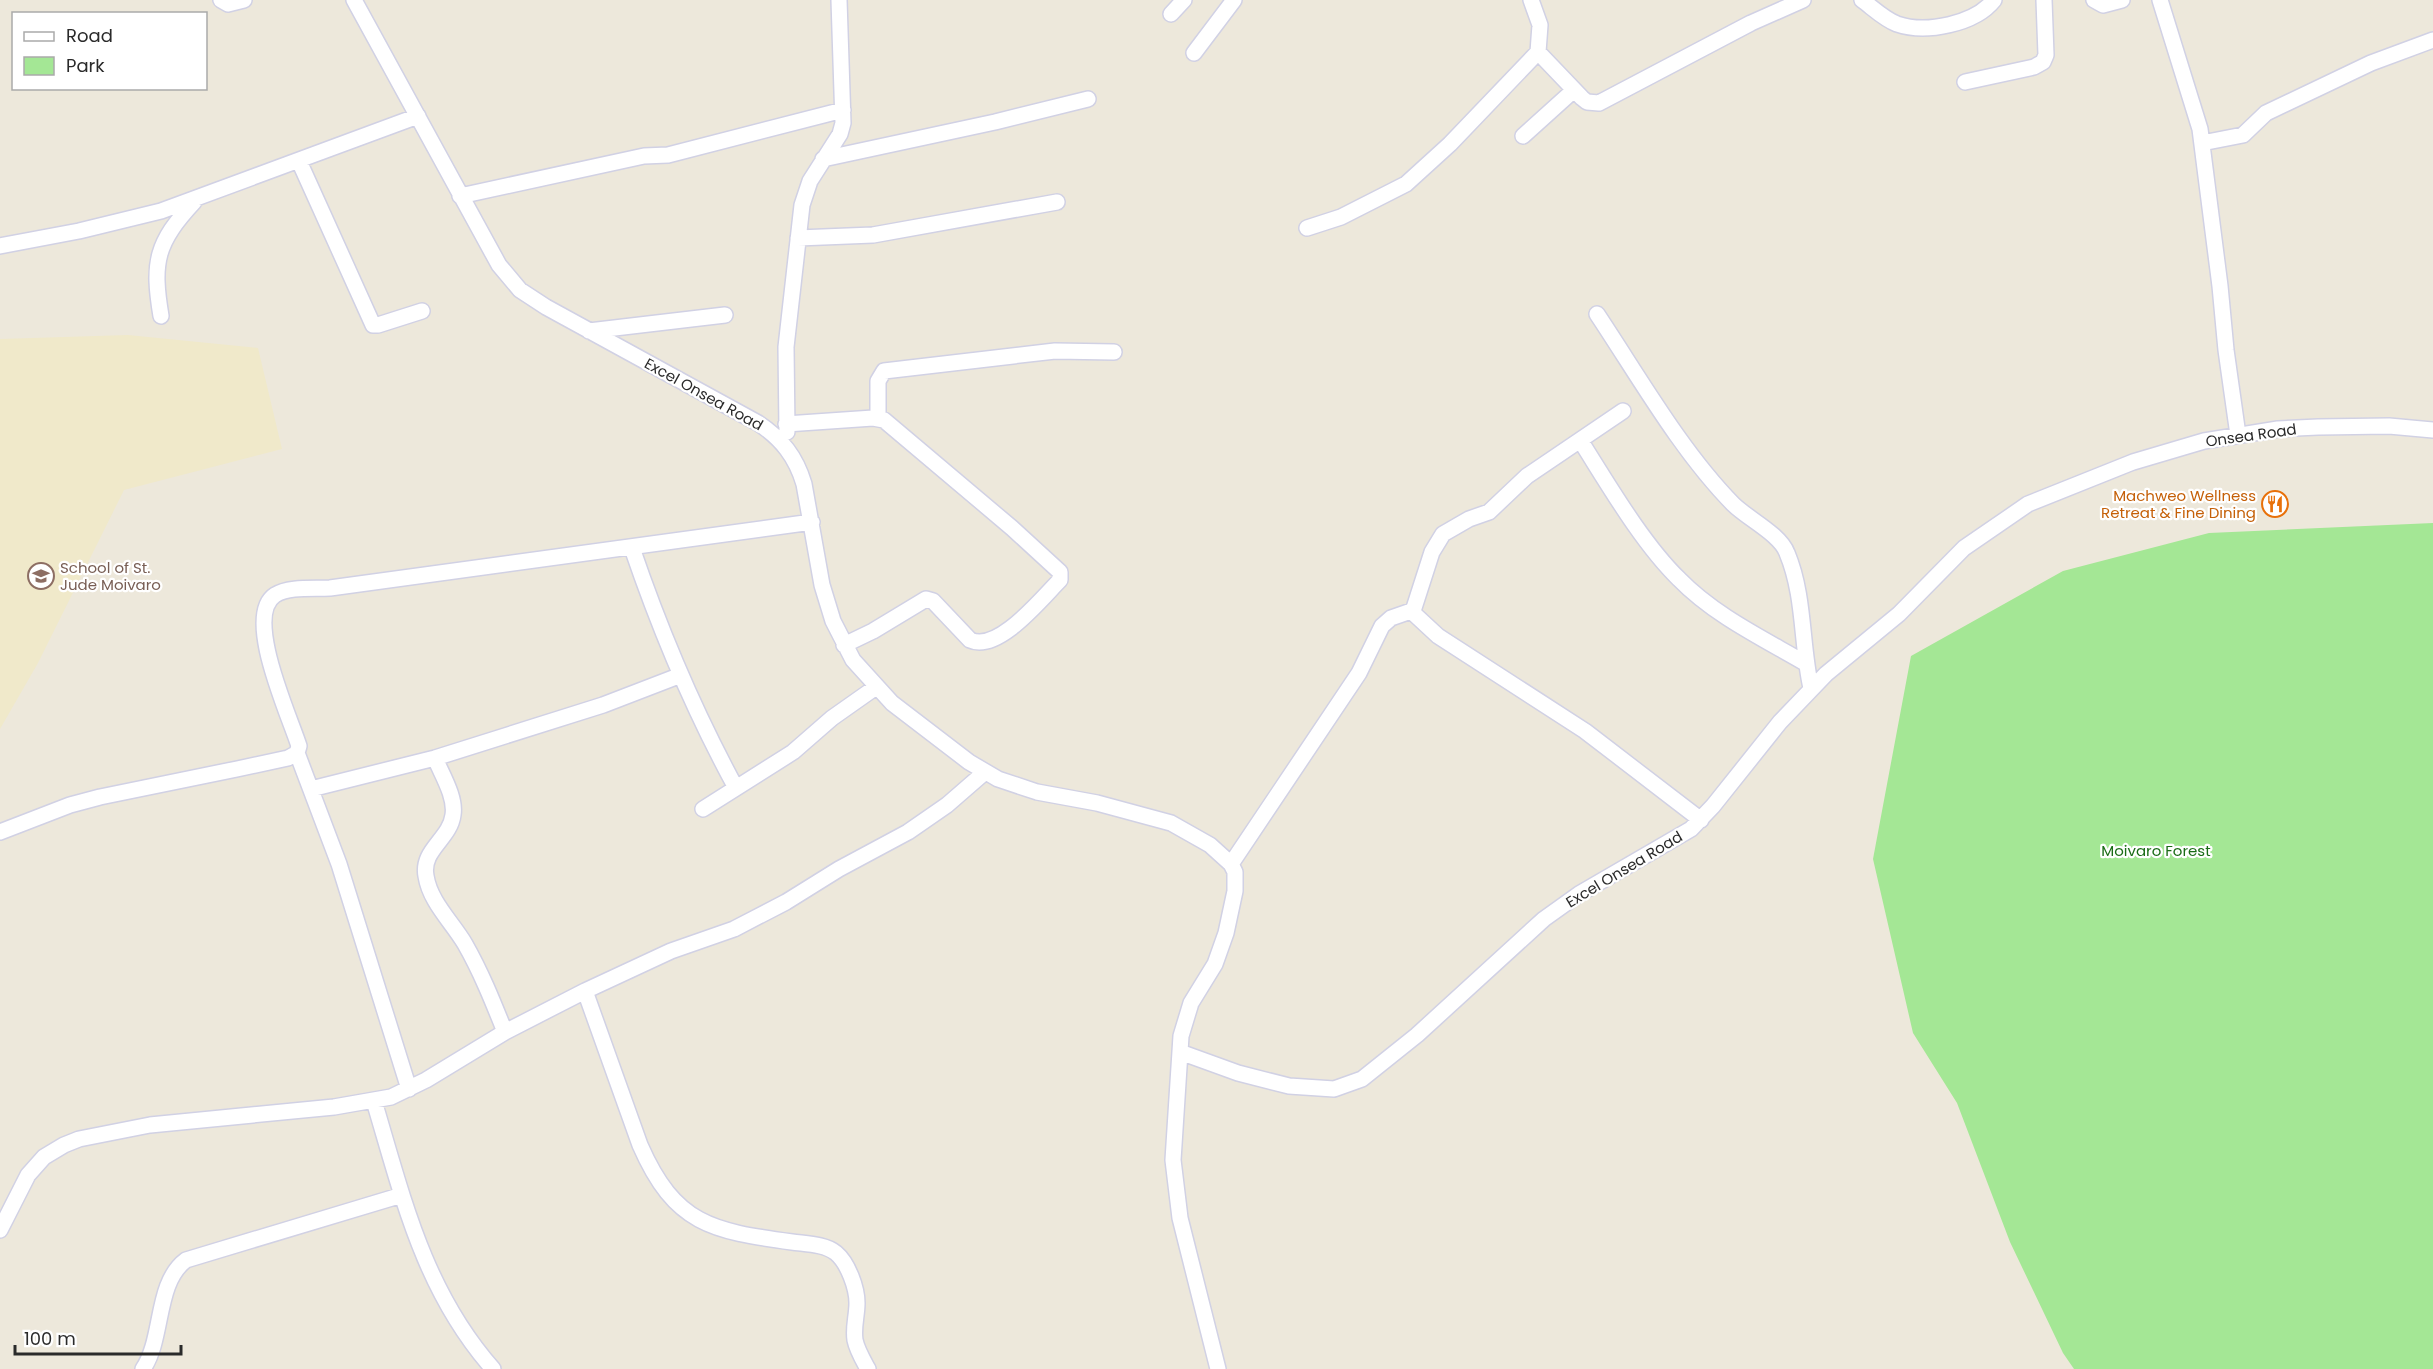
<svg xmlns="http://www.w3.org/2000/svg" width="2433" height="1369" font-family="Poppins,sans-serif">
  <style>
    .education { fill: #f0e9ca }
    .green { fill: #a4e795 }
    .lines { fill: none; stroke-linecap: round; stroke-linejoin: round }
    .minor-casing { stroke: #d1d1e4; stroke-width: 18 }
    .minor { stroke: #fff; stroke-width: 15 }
    .labels { text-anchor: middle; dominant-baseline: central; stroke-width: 4.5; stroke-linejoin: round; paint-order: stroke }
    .street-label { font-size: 15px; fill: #2a2a2a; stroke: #fff }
    .food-label { font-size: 15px; fill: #c56008; stroke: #fff; text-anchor: end }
    .education-label { font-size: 15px; fill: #785e54; stroke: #fff; text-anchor: start }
    .park-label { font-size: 15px; fill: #1a6c16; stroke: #fff }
  </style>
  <rect width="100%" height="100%" fill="#ede8db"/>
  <path class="education" d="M128,335L258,348L282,449L124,490L38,663L0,729V339Z"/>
  <path class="green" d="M2433,523V1369H2074L2063,1353L2010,1242L1957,1103L1913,1033L1873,859L1911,656L2063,571L2209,533Z"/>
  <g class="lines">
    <defs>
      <path id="minor" d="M221,0L228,4L244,0
        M354,0L499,265L520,290L546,307L758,423C782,439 796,457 804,484L822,585L833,621L853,660L892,703L969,762L998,779L1037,792L1097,803L1171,823L1210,845L1231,864L1235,872V891L1226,933L1215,964L1191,1003L1181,1036L1173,1160L1180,1218L1218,1369
        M1862,0C1873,8 1884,19 1897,24C1926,34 1975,24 1994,0
        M2094,0L2103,5L2122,0
        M2160,0L2200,129L2220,286L2226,350L2238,435
        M1171,14L1184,0
        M1538,52L1582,98L1587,102L1599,103L1751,23L1803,0
        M1194,53L1234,0
        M1965,82L2034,67L2043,62L2046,55L2044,0
        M1523,136L1574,90
        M2202,143L2243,135L2266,113L2371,63L2433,40
        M823,159L995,122L1088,99
        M299,161L373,325H378L422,311
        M460,196L644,156L668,155L843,110
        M1307,228L1341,217L1406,184L1450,144L1538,52L1540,25L1531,0
        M798,238L873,235L1057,202
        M0,246L79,231L161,211L418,116
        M1597,314C1639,377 1681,451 1733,504C1748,519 1780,534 1787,553C1805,596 1801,644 1811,688
        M161,316C152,262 156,243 194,202
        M589,331L725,315
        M878,419V381L884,371L1055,351L1114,352
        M786,424L873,418L884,420L1012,528L1060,572V580C1041,599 998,653 970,640L933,601L926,599L873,631L844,645
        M787,432L786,347L802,205L810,181L840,134L843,123L839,0
        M1580,440C1608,484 1642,543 1679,579C1714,615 1762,638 1805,663
        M632,548C660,630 694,711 736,788
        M1411,611L1438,636L1585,731L1701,820
        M297,753L339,864L409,1089
        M435,758C442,775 456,797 453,815C450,839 421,850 426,876C430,902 452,922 465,944C481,972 493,1002 505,1032
        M311,789L435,758L603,705L681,675
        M703,809L793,752L832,718L876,687
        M0,832L70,805L100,797L237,769L288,758L297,753L299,746C290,717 243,616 275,595C289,586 314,589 330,588L812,522
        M1231,864L1359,673L1382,626L1391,618L1411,611L1414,608L1432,552L1443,534L1469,519L1489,512L1527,476L1623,411
        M585,991L640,1145C675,1225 712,1231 792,1242C806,1244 825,1244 836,1253C848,1263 857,1288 857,1303C857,1316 853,1327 855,1340C857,1350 863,1360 868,1369
        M1180,1052L1238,1073L1289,1086L1334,1089L1362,1079L1417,1035L1544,919L1579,894L1691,829L1713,806L1780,722L1826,674L1899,614L1964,548L2028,504L2133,462L2204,441L2278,429L2318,427L2389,426L2433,430
        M374,1101C403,1198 424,1291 493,1369
        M0,1230L28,1175L44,1157L64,1145L79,1139L150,1125L334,1107L391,1097L426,1080L505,1032L585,991L671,951L734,929L786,902L839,869L908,832L947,805L985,772
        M143,1369C164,1338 155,1283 186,1260L402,1195"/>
    </defs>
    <use href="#minor" class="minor-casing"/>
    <use href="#minor" class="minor"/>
  </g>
  <defs>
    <symbol id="restaurant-ring" viewBox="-11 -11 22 22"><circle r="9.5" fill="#fff" stroke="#e8710a" stroke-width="1.5"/><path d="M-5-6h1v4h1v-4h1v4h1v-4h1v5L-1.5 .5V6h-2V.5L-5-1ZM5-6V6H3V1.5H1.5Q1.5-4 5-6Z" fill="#e8710a"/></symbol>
    <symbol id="school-ring" viewBox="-11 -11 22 22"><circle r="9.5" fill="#fff" stroke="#8d6e63" stroke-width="1.5"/><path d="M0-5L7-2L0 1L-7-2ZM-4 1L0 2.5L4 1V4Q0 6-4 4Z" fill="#8d6e63"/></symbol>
  </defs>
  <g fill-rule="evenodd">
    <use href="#restaurant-ring" x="2260" y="489" width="30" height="30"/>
    <use href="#school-ring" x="26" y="561" width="30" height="30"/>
  </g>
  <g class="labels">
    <g class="street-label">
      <text transform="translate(704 394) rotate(29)">Excel Onsea Road</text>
      <text transform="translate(2251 435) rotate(-8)">Onsea Road</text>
      <text transform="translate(1624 869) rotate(-31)">Excel Onsea Road</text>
    </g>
    <g class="food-label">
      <text x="2256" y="495">Machweo Wellness<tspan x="2256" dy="17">Retreat &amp; Fine Dining</tspan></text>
    </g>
    <g class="education-label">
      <text x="60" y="567">School of St.<tspan x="60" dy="17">Jude Moivaro</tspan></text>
    </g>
    <g class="park-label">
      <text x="2156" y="850">Moivaro Forest</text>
    </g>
  </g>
  <rect x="12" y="12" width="195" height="78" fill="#ffffff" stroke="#aaaaaa" stroke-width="1.5"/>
  <rect x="24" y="32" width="30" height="9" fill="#ffffff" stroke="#aaaaaa" stroke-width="1.5"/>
  <text x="66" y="42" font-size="18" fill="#2a2a2a">Road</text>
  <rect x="24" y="57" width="30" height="18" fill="#a4e795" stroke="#aaaaaa" stroke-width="1.5"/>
  <text x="66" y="72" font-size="18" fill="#2a2a2a">Park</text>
  <path d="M15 1345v9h166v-9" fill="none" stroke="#2a2a2a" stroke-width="3"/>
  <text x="24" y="1345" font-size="18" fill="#2a2a2a" stroke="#ffffff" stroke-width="4.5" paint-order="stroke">100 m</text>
</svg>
